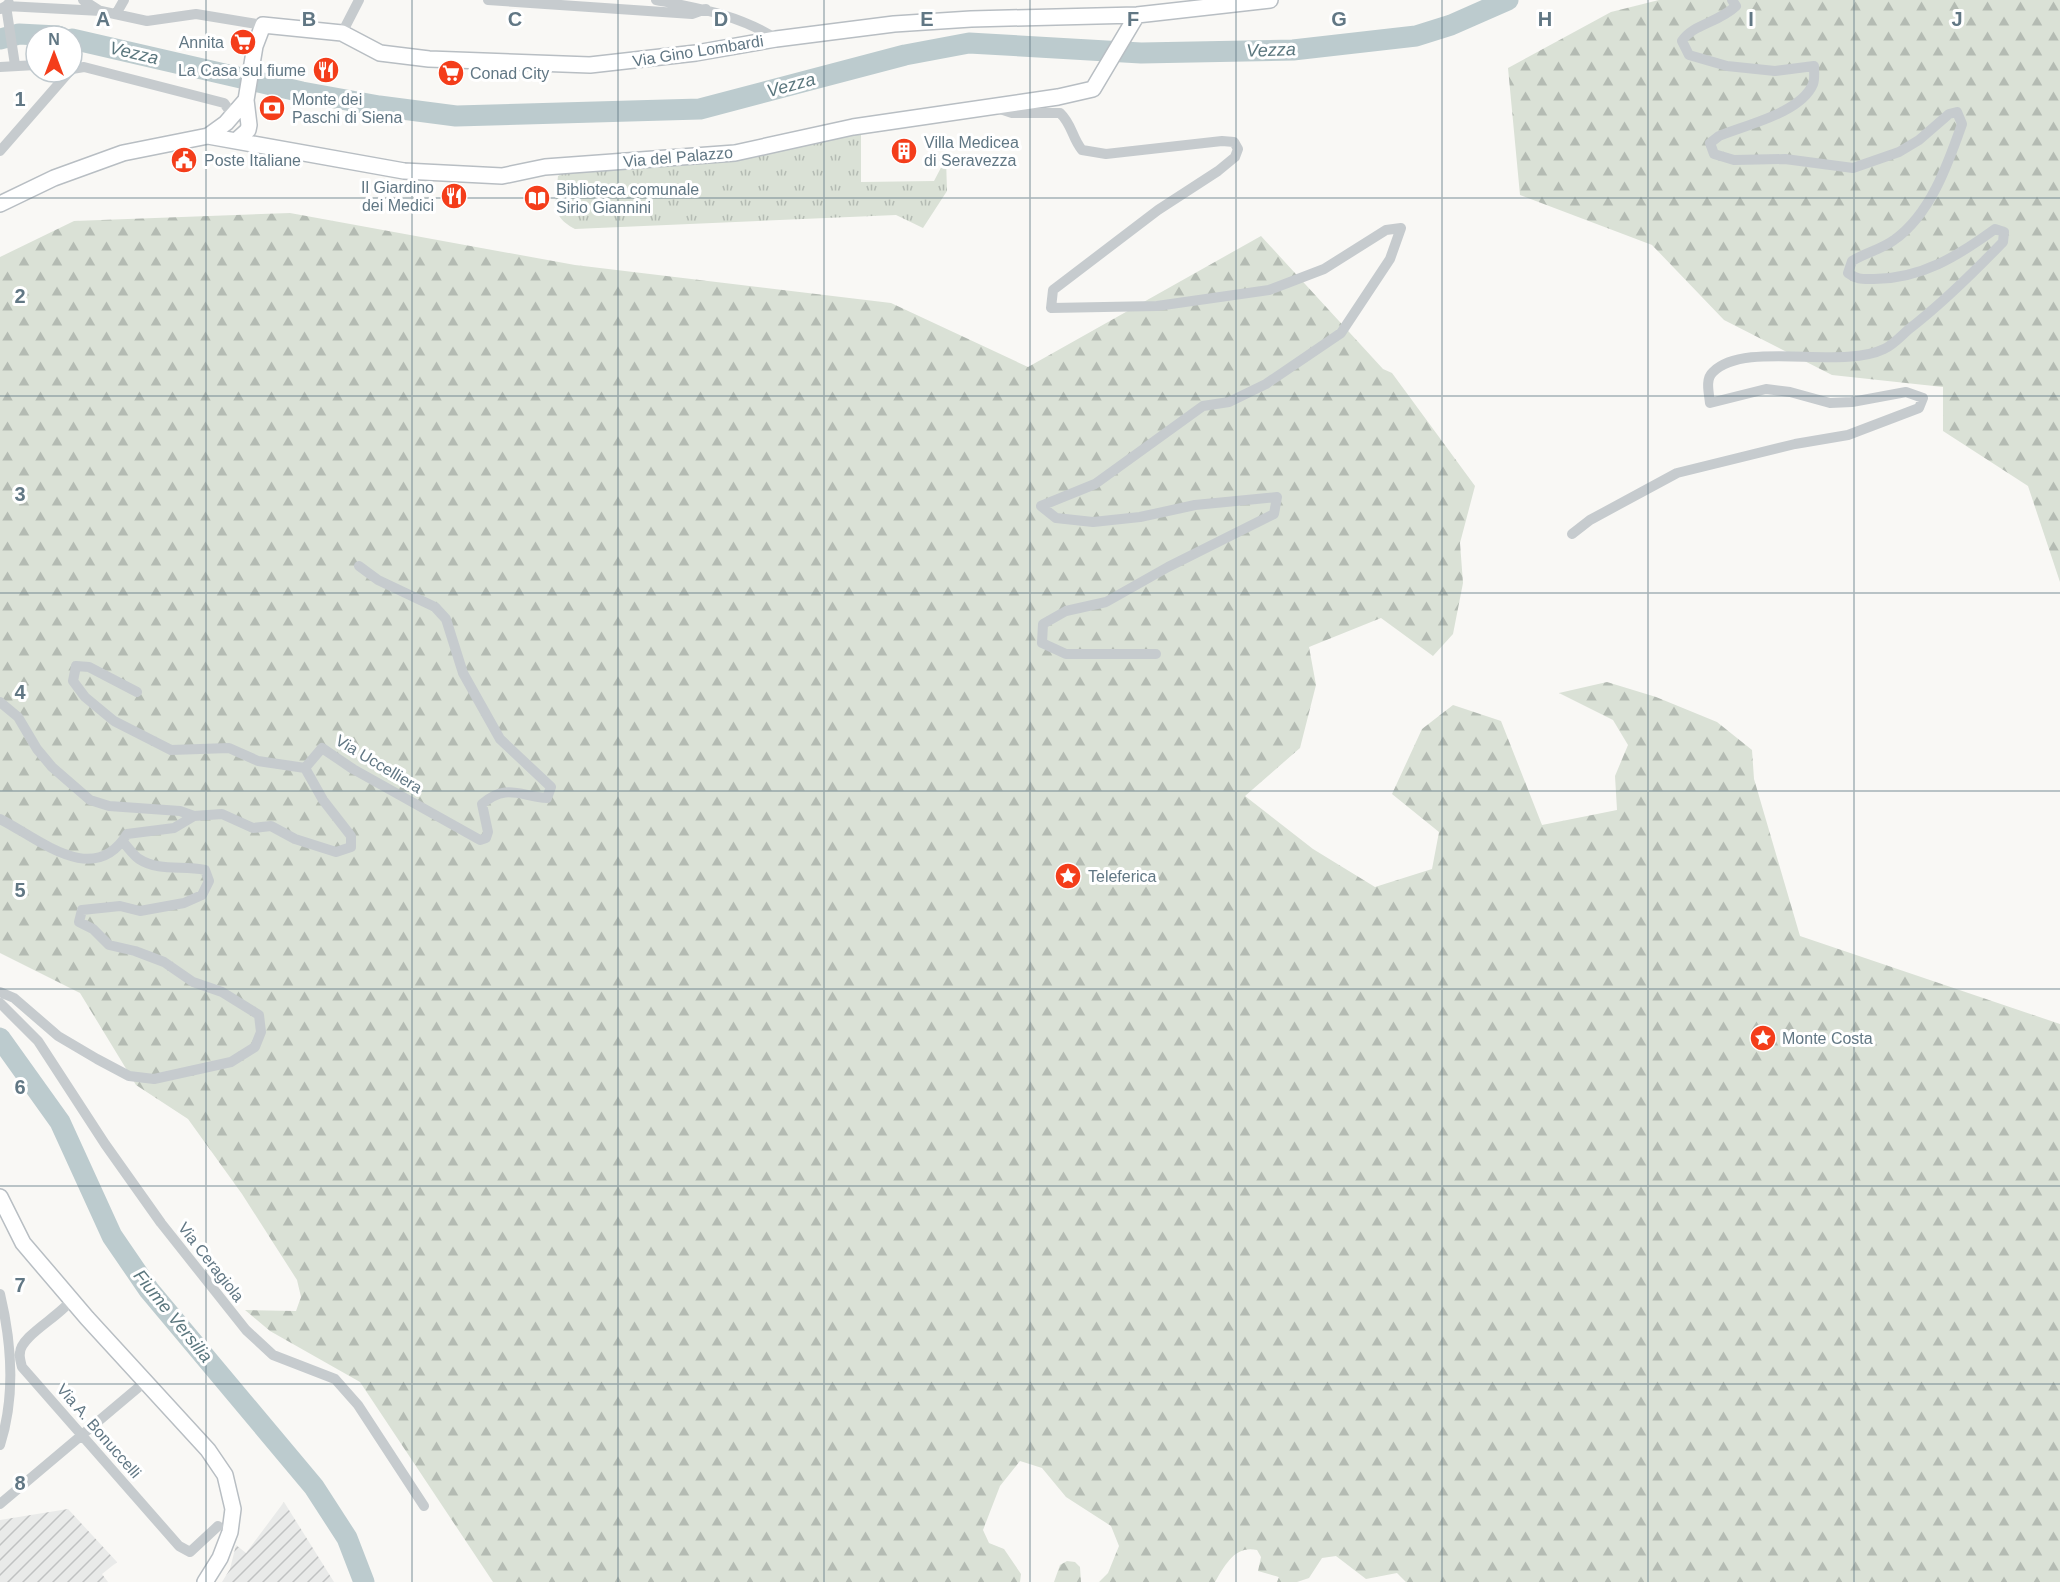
<svg xmlns="http://www.w3.org/2000/svg" width="2060" height="1582" font-family="Helvetica,sans-serif">
  <style>
    .industrial { fill: url(#industrial-furrows) }
    .grass { fill: url(#grass-tufts) }
    .forest { fill: url(#forest-firs) }
    .lines { fill: none; stroke-linecap: round; stroke-linejoin: round }
    .river { stroke: #bccbce; stroke-width: 21 }
    .secondary-casing { stroke: #b8bec3; stroke-width: 18 }
    .street { stroke: #c6cbce; stroke-width: 10 }
    .secondary { stroke: #fff; stroke-width: 15 }
    .grid { fill: none; stroke: #617784; stroke-width: 1.5; stroke-opacity: 0.55 }
    .labels { text-anchor: middle; dominant-baseline: central; stroke-width: 6; stroke-linejoin: round; paint-order: stroke }
    .poi-label { font-size: 16px; fill: #617784; stroke: #fff; text-anchor: start }
    .street-label { font-size: 16px; fill: #617784; stroke: #fff }
    .water-label { font-size: 18px; font-style: italic; fill: #5b777e; stroke: #fff }
    .grid-label { font-size: 20px; text-anchor: middle; font-weight: bold; fill: #617784; stroke: #fff; stroke-width: 6; stroke-linejoin: round; paint-order: stroke }
  </style>
  <defs>
    <pattern id="industrial-furrows" width="10" height="10" patternUnits="userSpaceOnUse" patternTransform="scale(1.5)"><rect width="10" height="10" fill="#e9eae9"/><path d="M-1 1l2-2M0 10L10 0M9 11l2-2" fill="none" stroke="#c0c2c2"/></pattern>
    <pattern id="grass-tufts" width="24" height="20" patternUnits="userSpaceOnUse" patternTransform="scale(1.5)"><rect width="24" height="20" fill="#dae1d6"/><path d="M3 7l-1-3M5 7V3M7 7l1-3M15 17l-1-3M17 17v-4M19 17l1-3" fill="none" stroke="#b4bbb3"/></pattern>
    <pattern id="forest-firs" width="22" height="20" patternUnits="userSpaceOnUse" patternTransform="scale(1.5)"><rect width="22" height="20" fill="#dae1d6"/><path d="M5 1l3.5 6h-7zM16 11l3.5 6h-7z" fill="#b4bbb3"/></pattern>
  </defs>
  <rect width="100%" height="100%" fill="#f9f8f5"/>
  <path class="industrial" d="M284,1502L334,1582H222L230,1569L236,1545L246,1553Z
    M68,1509L117,1562L102,1574L108,1582H0V1520Z"/>
  <path class="grass" d="M861,134V182L934,181L946,158L947,191L923,228L896,215L575,229C549,215 556,202 558,176L563,173L739,158Z"/>
  <path class="forest" d="M1659,0H2060V582L2028,486L1943,431V387L1832,375L1724,320L1652,245L1520,195L1508,68L1611,12Z
    M290,213L575,265L891,303L1028,367L1261,236L1383,369L1392,373L1475,486L1460,543L1463,583L1453,634L1433,656L1381,618L1309,647L1316,685L1300,748L1245,796L1313,849L1375,887L1432,869L1439,832L1392,794L1422,729L1453,705L1501,721L1542,825L1617,810L1615,776L1628,745L1613,720L1559,693L1607,682L1656,697L1717,722L1752,750L1754,779L1800,936L2060,1024V1582H1406L1397,1573L1366,1579L1336,1556L1322,1558L1309,1578L1297,1582H1277L1279,1577L1258,1571L1261,1557L1257,1550C1235,1545 1225,1565 1215,1582H1099L1108,1573L1119,1546L1111,1526L1066,1497L1042,1468L1020,1461L1000,1486L983,1530L989,1543L1004,1549L1021,1574L1020,1582H493L360,1382L270,1331L245,1310L296,1311L301,1297L297,1280L242,1194L188,1119L136,1085L80,993L0,953V257L74,221Z
    M1067,1561L1075,1562L1080,1567L1081,1582H1054L1060,1565Z"/>
  <g class="lines">
    <path class="river" d="M0,39L19,34L58,36
      M72,39L302,92L379,106L456,116L700,109L905,55L969,43L1141,53L1293,50L1416,36L1451,25L1508,0
      M0,1038L60,1122L112,1236L149,1290L314,1487L347,1538L364,1582"/>
    <defs>
      <path id="secondary" d="M208,136L226,123L246,100
        M238,139L248,130L249,125L246,100L255,46L263,25L342,33L380,53L429,59L590,65L696,53L776,39L894,24L971,19L1137,15L1270,0
        M0,204L54,178L123,153L208,136L404,171L502,176L545,167L735,153L853,127L1058,97L1093,89L1137,15
        M0,1197L23,1243L87,1318L208,1450L225,1475L233,1509L230,1532L220,1558L205,1582"/>
    </defs>
    <use href="#secondary" class="secondary-casing"/>
    <path class="street" d="M83,0L100,11
      M488,0L692,14L706,9
      M656,0C697,8 740,15 776,39
      M9,3L6,6L15,65
      M0,9L6,6L101,11L147,21L196,14L263,25
      M116,14L124,0
      M342,33L359,0
      M0,67L36,65
      M72,69L84,67L224,103L229,110L230,120
      M997,108L1012,113H1060C1072,124 1072,138 1082,150L1106,154L1222,141L1234,142L1238,149L1235,157L1218,171L1158,210L1053,290L1051,308L1157,306L1269,290L1324,269L1386,230L1401,228L1390,259L1341,333L1266,384L1229,402L1203,406L1095,484L1041,506L1056,518L1093,522L1140,517L1195,505L1277,497L1274,514L1168,567L1106,602L1066,611L1043,624L1042,643L1066,654H1156
      M0,151L69,72
      M1572,534L1590,520L1677,473L1795,444L1848,435L1919,408L1923,398L1906,392L1852,402L1830,403L1790,392L1766,389L1710,403C1709,393 1705,379 1713,372C1745,340 1841,370 1884,349C1893,345 1901,336 1909,329C1943,303 1973,273 2003,242L2004,232L1995,229C1958,256 1921,279 1874,279C1863,279 1857,280 1848,273L1852,261C1865,253 1882,249 1894,240C1930,215 1948,164 1962,124L1957,112L1949,114L1919,140L1899,152L1853,168L1785,159L1734,160L1714,154L1710,143L1719,136C1745,125 1801,113 1813,84C1815,79 1814,72 1814,66L1775,71L1727,66L1689,55L1682,41C1693,24 1718,23 1736,6L1732,0
      M137,692L89,667L76,666L73,681L85,697L114,721L171,750L229,748L258,761L305,768
      M0,702L18,717L37,749L52,767L90,800L109,806L180,811L194,816
      M305,768L322,748L353,769L480,840L486,838L488,832L482,804C506,783 520,796 547,798L551,787L500,739L463,673L446,619L435,607L378,580L359,566
      M0,819C38,838 94,889 127,834L174,828L194,816L222,814L253,828L271,826L295,839L336,852L351,847V836L323,800L305,768
      M0,992L14,998L58,1036L97,1059L129,1076L154,1079L231,1062L255,1047L261,1032L259,1015L222,992L193,982L164,962L135,951L109,945L93,929L79,922L82,910L120,906L140,911L184,903L202,895L209,881L205,870C183,865 159,872 139,859C133,855 128,847 123,842
      M0,1003L38,1041L105,1144L161,1223L246,1330L273,1355L335,1379L358,1405L424,1506
      M0,1294C12,1344 16,1395 0,1445
      M72,1299C62,1315 20,1336 20,1353C19,1357 21,1363 22,1367L179,1546L190,1552L218,1526
      M0,1504L146,1381"/>
    <use href="#secondary" class="secondary"/>
  </g>
  <path class="grid" d="M206,0V1582M412,0V1582M618,0V1582M824,0V1582M1030,0V1582M1236,0V1582M1442,0V1582M1648,0V1582M1854,0V1582M0,198H2060M0,396H2060M0,593H2060M0,791H2060M0,989H2060M0,1186H2060M0,1384H2060"/>
  <defs>
    <symbol id="supermarket-disc" viewBox="-11 -11 22 22"><circle r="9.5" fill="#f43d1a" stroke="#fff"/><path d="M-6-5.5h2.5l.6 2H6L4.5 2H-2.5L-4.4-4H-6ZM-1.5 3.2a1.3 1.3 0 1 0 .1 0ZM3 3.2a1.3 1.3 0 1 0 .1 0Z" fill="#fff"/></symbol>
    <symbol id="restaurant-disc" viewBox="-11 -11 22 22"><circle r="9.5" fill="#f43d1a" stroke="#fff"/><path d="M-5-6h1v4h1v-4h1v4h1v-4h1v5L-1.5 .5V6h-2V.5L-5-1ZM5-6V6H3V1.5H1.5Q1.5-4 5-6Z" fill="#fff"/></symbol>
    <symbol id="bank-disc" viewBox="-11 -11 22 22"><circle r="9.5" fill="#f43d1a" stroke="#fff"/><path d="M-6-4H6V4H-6ZM0-2.3a2.3 2.3 0 1 0 0 4.6a2.3 2.3 0 1 0 0-4.6Z" fill="#fff"/></symbol>
    <symbol id="building-disc" viewBox="-11 -11 22 22"><circle r="9.5" fill="#f43d1a" stroke="#fff"/><path d="M-4-6H4V6H1V3H-1V6H-4ZM-2.5-4.3h1.7v1.8h-1.7ZM.8-4.3h1.7v1.8H.8ZM-2.5-1h1.7V.8h-1.7ZM.8-1h1.7V.8H.8Z" fill="#fff"/></symbol>
    <symbol id="civic-disc" viewBox="-11 -11 22 22"><circle r="9.5" fill="#f43d1a" stroke="#fff"/><path d="M-.6-6.5H3V-4.5H.6V-3L4-1V1h2V6H-6V1h2V-1L-.6-3ZM-1.2 2.5V6h2.4V2.5Z" fill="#fff"/></symbol>
    <symbol id="library-disc" viewBox="-11 -11 22 22"><circle r="9.5" fill="#f43d1a" stroke="#fff"/><path d="M-6-4Q-3-5.5-.7-3.5V5Q-3 3-6 4ZM6-4Q3-5.5 .7-3.5V5Q3 3 6 4Z" fill="#fff"/></symbol>
    <symbol id="sight-disc" viewBox="-11 -11 22 22"><circle r="9.5" fill="#f43d1a" stroke="#fff"/><path d="M0-6L1.8-2.2L6-1.7L2.9 1.2L3.7 5.4L0 3.3L-3.7 5.4L-2.9 1.2L-6-1.7L-1.8-2.2Z" fill="#fff"/></symbol>
  </defs>
  <g fill-rule="evenodd">
    <use href="#supermarket-disc" x="228" y="27" width="30" height="30"/>
    <use href="#restaurant-disc" x="311" y="55" width="30" height="30"/>
    <use href="#supermarket-disc" x="436" y="58" width="30" height="30"/>
    <use href="#bank-disc" x="257" y="93" width="30" height="30"/>
    <use href="#building-disc" x="889" y="136" width="30" height="30"/>
    <use href="#civic-disc" x="169" y="145" width="30" height="30"/>
    <use href="#restaurant-disc" x="439" y="181" width="30" height="30"/>
    <use href="#library-disc" x="522" y="183" width="30" height="30"/>
    <use href="#sight-disc" x="1053" y="861" width="30" height="30"/>
    <use href="#sight-disc" x="1748" y="1023" width="30" height="30"/>
  </g>
  <g class="labels">
    <g class="poi-label">
      <text x="224" y="42" text-anchor="end">Annita</text>
      <text x="306" y="70" text-anchor="end">La Casa sul fiume</text>
      <text x="470" y="73">Conad City</text>
      <text x="292" y="99">Monte dei<tspan x="292" dy="18">Paschi di Siena</tspan></text>
      <text x="924" y="142">Villa Medicea<tspan x="924" dy="18">di Seravezza</tspan></text>
      <text x="204" y="160">Poste Italiane</text>
      <text x="434" y="187" text-anchor="end">Il Giardino<tspan x="434" dy="18">dei Medici</tspan></text>
      <text x="556" y="189">Biblioteca comunale<tspan x="556" dy="18">Sirio Giannini</tspan></text>
      <text x="1088" y="876">Teleferica</text>
      <text x="1782" y="1038">Monte Costa</text>
    </g>
    <g class="street-label">
      <text transform="translate(698 51) rotate(-9)">Via Gino Lombardi</text>
      <text transform="translate(678 157) rotate(-5)">Via del Palazzo</text>
      <text transform="translate(379 764) rotate(31)">Via Uccelliera</text>
      <text transform="translate(211 1262) rotate(52)">Via Ceragiola</text>
      <text transform="translate(99 1431) rotate(49)">Via A. Bonuccelli</text>
    </g>
    <g class="water-label">
      <text transform="translate(1271 50) rotate(-2)">Vezza</text>
      <text transform="translate(134 53) rotate(13)">Vezza</text>
      <text transform="translate(791 85) rotate(-15)">Vezza</text>
      <text transform="translate(173 1316) rotate(51)">Fiume Versilia</text>
    </g>
  </g>
  <g class="grid-label">
    <text x="103" y="26">A</text>
    <text x="309" y="26">B</text>
    <text x="515" y="26">C</text>
    <text x="721" y="26">D</text>
    <text x="927" y="26">E</text>
    <text x="1133" y="26">F</text>
    <text x="1339" y="26">G</text>
    <text x="1545" y="26">H</text>
    <text x="1751" y="26">I</text>
    <text x="1957" y="26">J</text>
    <text x="20" y="106">1</text>
    <text x="20" y="303">2</text>
    <text x="20" y="501">3</text>
    <text x="20" y="699">4</text>
    <text x="20" y="897">5</text>
    <text x="20" y="1094">6</text>
    <text x="20" y="1292">7</text>
    <text x="20" y="1490">8</text>
  </g>
  <g transform="translate(54 54)"><circle r="28" fill="#ffffff" stroke="#c0c9ce" stroke-width="1.5"/>
  <path d="M0-4.5L10 22L0 15L-10 22Z" fill="#f43d1a"/>
  <text y="-9" font-size="16" font-weight="bold" text-anchor="middle" fill="#617784">N</text>
  </g>
</svg>
